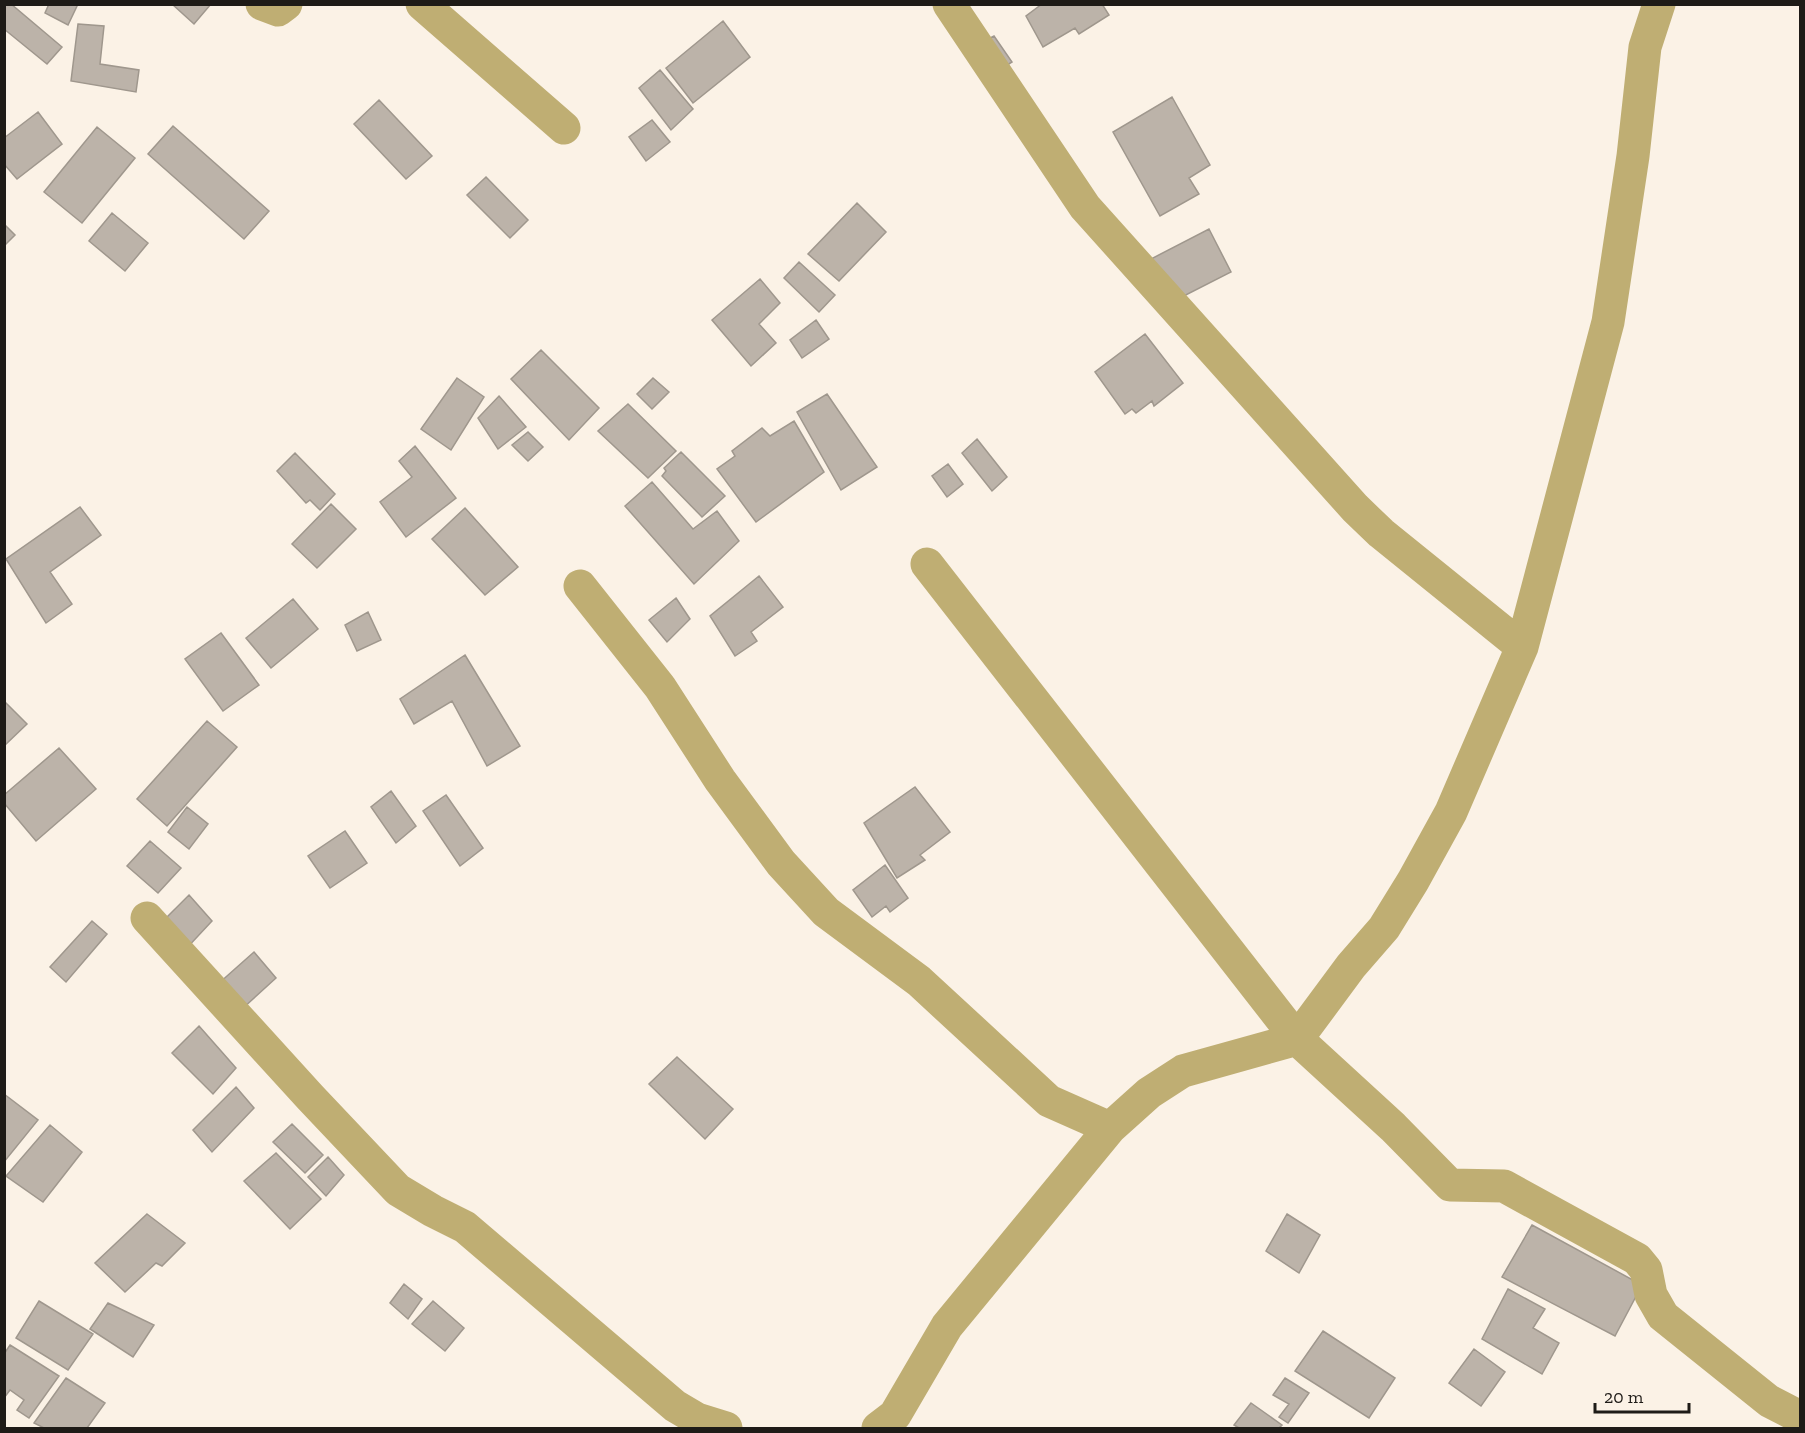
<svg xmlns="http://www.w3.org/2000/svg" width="1805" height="1433" font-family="'Zilla Slab',serif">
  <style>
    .building { fill: #bcb3a9; stroke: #9f978d; stroke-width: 1.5 }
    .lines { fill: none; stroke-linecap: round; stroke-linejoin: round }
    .minor { stroke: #bfae73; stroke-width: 33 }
  </style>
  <rect width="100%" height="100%" fill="#fbf2e6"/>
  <path class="building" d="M4,4H11L62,47L47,64L4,29Z
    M49,4H78L68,25L45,13Z
    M172,4H211L194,24Z
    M1042,4H1102L1109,15L1079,34L1075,28L1043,47L1026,16Z
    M723,21L750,57L693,103L666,68Z
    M78,24L104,26L100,64L139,70L136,92L71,81Z
    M994,36L1012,62L998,71L980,43Z
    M660,70L693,109L671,130L639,88Z
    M1172,97L1210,165L1189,178L1199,194L1160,216L1113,132Z
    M379,100L432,156L406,179L354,124Z
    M38,112L62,144L17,179L4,164V138Z
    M652,120L670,142L646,161L629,137Z
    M173,126L269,211L244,239L148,154Z
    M97,127L135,158L82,223L44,192Z
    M486,177L528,220L510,238L467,195Z
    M857,203L886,232L839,281L808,254Z
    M112,213L148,243L125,271L89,241Z
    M4,224L15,235L4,246Z
    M1209,229L1231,272L1174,301L1151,259Z
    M799,262L835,295L819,312L784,278Z
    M760,279L780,303L759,324L776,343L751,366L712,320Z
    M816,320L829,339L802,358L790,340Z
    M1145,334L1183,383L1154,406L1152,401L1136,413L1132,409L1125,414L1095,372Z
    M541,350L599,408L569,440L511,379Z
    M457,378L484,397L451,450L421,429Z
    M653,378L669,392L652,409L637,394Z
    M827,394L877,467L841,490L797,412Z
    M499,396L526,427L498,449L478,418Z
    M628,404L676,451L648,478L598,431Z
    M794,421L824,472L756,522L717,469L735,456L732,451L762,428L770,436Z
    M528,432L543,447L528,461L512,445Z
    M977,439L1007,477L992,491L962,453Z
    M415,446L456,498L406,537L380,502L412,477L399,461Z
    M681,452L725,496L702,517L662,476L666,471L664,468Z
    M295,453L335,494L320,510L310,500L306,503L277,471Z
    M948,464L963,484L947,497L932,476Z
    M652,482L693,529L717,511L739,541L694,584L625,506Z
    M331,504L356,529L317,568L292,544Z
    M80,507L101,535L50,572L72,604L46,623L6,559Z
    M465,508L518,567L485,595L432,539Z
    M759,576L783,607L751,632L757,641L735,656L710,616Z
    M676,598L690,619L667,642L649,620Z
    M293,599L318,629L271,668L246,638Z
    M368,612L381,640L357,651L345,625Z
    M221,633L259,685L223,711L185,659Z
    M465,655L520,746L487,766L452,701L414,724L400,699Z
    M4,701L27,724L4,746Z
    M207,721L237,747L167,826L137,799Z
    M59,748L96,789L36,841L4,803V795Z
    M915,787L950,832L920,855L925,860L897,878L864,823Z
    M391,791L416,826L396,843L371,807Z
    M446,795L483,848L460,866L423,811Z
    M187,807L208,824L189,849L168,832Z
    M345,831L367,863L330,888L308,856Z
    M150,841L181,868L158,893L127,866Z
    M885,865L908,898L890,912L886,906L872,917L853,890Z
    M189,895L212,921L185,950L161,923Z
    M92,921L107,934L66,982L50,967Z
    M254,952L276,978L242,1009L218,984Z
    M199,1026L236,1068L213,1094L172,1053Z
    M677,1057L733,1109L705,1139L649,1084Z
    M236,1087L254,1108L212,1152L193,1130Z
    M4,1094L38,1120L4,1162Z
    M292,1124L323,1155L305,1173L273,1142Z
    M50,1125L82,1152L43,1202L6,1176Z
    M276,1153L321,1199L290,1229L244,1181Z
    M328,1157L344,1175L326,1196L308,1177Z
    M147,1214L185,1243L162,1266L156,1263L125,1292L95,1263Z
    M1287,1214L1320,1235L1299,1273L1266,1251Z
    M1532,1225L1642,1285L1615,1336L1502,1277Z
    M404,1284L422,1299L408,1319L390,1303Z
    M1508,1289L1545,1309L1533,1328L1559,1343L1542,1374L1482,1339Z
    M39,1301L93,1334L68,1370L16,1338Z
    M433,1301L464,1328L445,1351L412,1324Z
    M108,1303L154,1325L133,1357L90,1329Z
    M1323,1331L1395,1378L1369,1418L1295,1371Z
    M10,1345L59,1376L29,1418L17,1410L24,1400L10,1390L4,1398V1354Z
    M1474,1349L1505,1372L1481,1406L1449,1383Z
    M66,1378L105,1403L87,1428H44L34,1423Z
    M1285,1378L1309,1393L1288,1423L1279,1417L1289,1404L1273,1395Z
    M1251,1403L1282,1425L1279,1428H1239L1234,1425Z"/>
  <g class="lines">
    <path class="minor" d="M262,4L278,10L286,4
      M422,4L564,128
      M949,4L1085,207L1355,508L1381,533L1522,647
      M927,564L1297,1039L1393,1127L1450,1185L1504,1186L1637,1259L1646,1270L1651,1295L1663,1316L1769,1401L1800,1417
      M580,586L660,687L720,780L781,863L826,912L919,981L1049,1101L1110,1128
      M147,918L310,1097L398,1190L433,1211L465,1227L675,1406L697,1419L726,1428
      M878,1428L895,1415L947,1326L1110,1128L1149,1093L1183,1071L1297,1039L1351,966L1384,928L1413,881L1451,812L1522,647L1608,322L1633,156L1645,47L1659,4"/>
  </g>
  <rect width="1805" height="1433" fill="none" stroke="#1e1b17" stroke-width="12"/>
  <path d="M1595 1403v9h94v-9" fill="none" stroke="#1e1b17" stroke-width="3"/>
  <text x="1604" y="1403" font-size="18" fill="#1e1b17" stroke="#fbf2e6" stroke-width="4.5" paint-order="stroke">20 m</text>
</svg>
